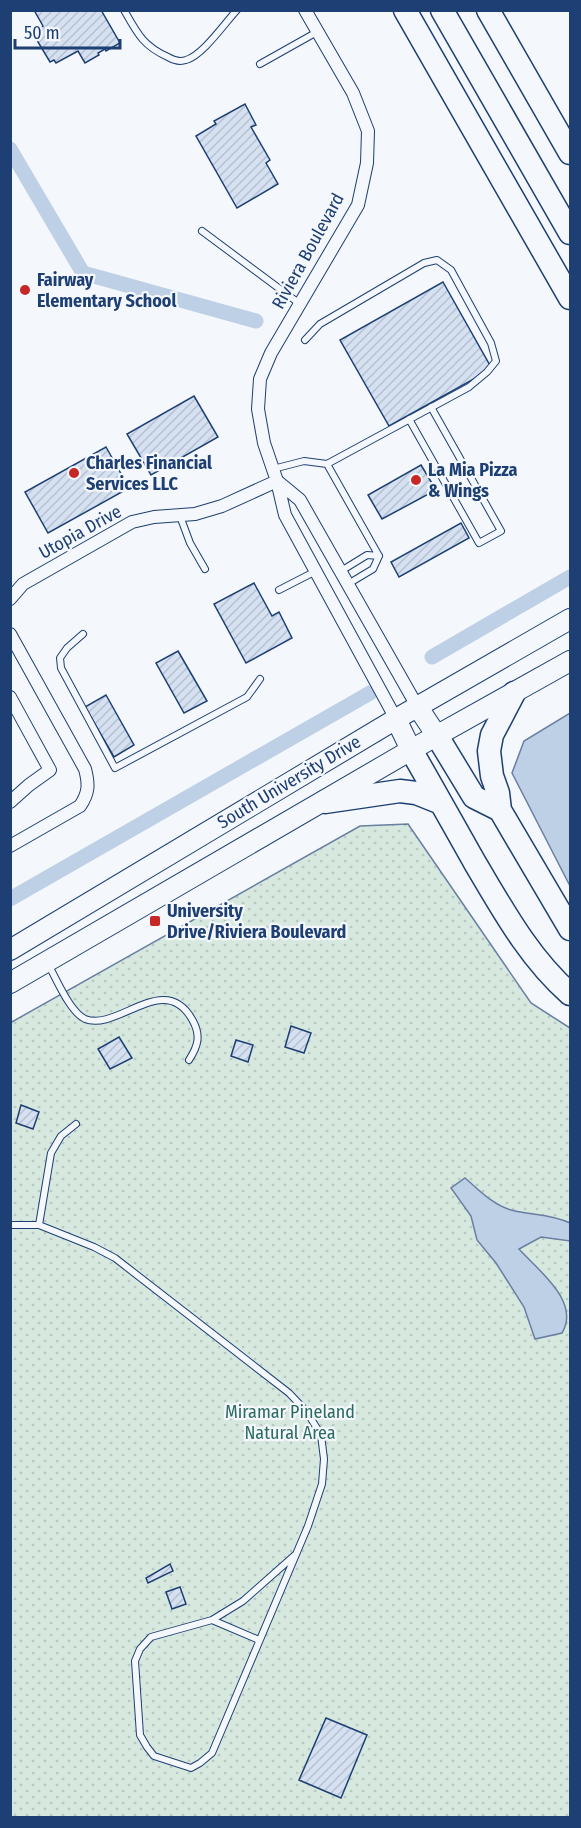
<svg xmlns="http://www.w3.org/2000/svg" width="581" height="1828" font-family="'Fira Sans Condensed',sans-serif">
  <style>
    .park { fill: url(#park-dots); stroke: #687fa3; stroke-width: 1.5 }
    .water { fill: #bed0e5; stroke: #687fa3; stroke-width: 1.5 }
    .lines { fill: none; stroke-linecap: round; stroke-linejoin: round }
    .canal { stroke: #bed0e5; stroke-width: 15 }
    .building { fill: url(#building-hatch); stroke: #1d3f73; stroke-width: 1.5 }
    .service-casing { stroke: #1d3f73; stroke-width: 8 }
    .minor-casing { stroke: #1d3f73; stroke-width: 14 }
    .primary-casing { stroke: #1d3f73; stroke-width: 22 }
    .motorway-casing { stroke: #1d3f73; stroke-width: 25 }
    .service { stroke: #f4f7fb; stroke-width: 6 }
    .minor { stroke: #f4f7fb; stroke-width: 12 }
    .primary { stroke: #f4f7fb; stroke-width: 20 }
    .motorway { stroke: #f4f7fb; stroke-width: 22 }
    .poi-dot { fill: #c62828; stroke: #f4f7fb; stroke-width: 2 }
    .labels { text-anchor: middle; dominant-baseline: central; stroke-width: 4.5; stroke-linejoin: round; paint-order: stroke }
    .street-label { font-size: 18px; fill: #1d3f73; stroke: #f4f7fb }
    .poi-label { font-size: 18px; font-weight: bold; fill: #1d3f73; stroke: #f4f7fb; text-anchor: start }
    .park-label { font-size: 18px; fill: #2c6c60; stroke: #f4f7fb }
  </style>
  <defs>
    <pattern id="park-dots" width="8" height="8" patternUnits="userSpaceOnUse" patternTransform="scale(1.5)"><rect width="8" height="8" fill="#d7e8df"/><path d="M2 2h.1M6 6h.1" fill="none" stroke="#b8c8c3" stroke-width="1.8" stroke-linecap="round"/></pattern>
    <pattern id="building-hatch" width="6" height="6" patternUnits="userSpaceOnUse" patternTransform="scale(1.5)"><rect width="6" height="6" fill="#d5e0f0"/><path d="M-1 1l2-2M0 6l6-6M5 7l2-2" fill="none" stroke="#b6c1d1"/></pattern>
  </defs>
  <rect width="100%" height="100%" fill="#f4f7fb"/>
  <path class="park" d="M408,824L531,1003L570,1028V1817H11L10,1023L360,826Z"/>
  <path class="water" d="M570,713V886L512,773L524,741Z
    M465,1178C479,1190 493,1205 511,1210C530,1215 552,1214 570,1223V1241L541,1237L519,1249C538,1270 581,1302 562,1333L535,1339L524,1307L496,1263L477,1240L471,1216L451,1188Z"/>
  <g class="lines">
    <path class="canal" d="M10,149L83,273L256,321
      M432,657L570,577
      M10,899L370,693"/>
  </g>
  <path class="building" d="M34,10H101L120,43L106,51L105,49L98,53L99,55L85,63L78,51L56,63L54,60L50,62L35,37L39,34L37,30L43,26Z
    M245,104L256,125L251,127L270,160L266,163L278,184L237,208L196,136L216,124L214,121Z
    M443,282L492,369L389,426L340,340Z
    M194,396L218,437L151,475L127,434Z
    M106,447L129,488L48,533L25,492Z
    M421,465L436,490L382,519L368,495Z
    M461,523L469,538L399,577L391,562Z
    M254,583L272,616L279,612L292,638L246,663L214,604Z
    M178,651L207,701L184,713L156,663Z
    M106,695L134,745L114,757L85,707Z
    M291,1026L311,1033L304,1053L285,1047Z
    M119,1037L132,1058L110,1069L98,1049Z
    M236,1040L253,1045L248,1062L231,1056Z
    M21,1105L39,1112L33,1129L16,1123Z
    M170,1564L173,1571L148,1583L146,1578Z
    M180,1587L186,1604L172,1609L166,1592Z
    M326,1718L367,1735L341,1798L299,1780Z"/>
  <g class="lines">
    <defs>
      <path id="service" d="M124,10C137,33 143,46 168,57C173,60 180,62 186,60C203,55 224,24 237,10
        M260,64L317,32
        M202,231L300,304
        M409,419L479,543L501,531L431,407
        M327,464L379,556
        M273,469L304,461L327,464L469,387L487,372L496,361L491,343L451,270L437,260L424,263L320,324L305,340
        M180,516L190,543L205,569
        M341,571L367,555L379,556L373,569L348,584
        M279,590L316,571
        M83,634L67,648L60,658L61,668L115,768L247,697L260,679
        M49,966C57,980 70,1012 85,1019C118,1032 165,969 193,1021C201,1036 198,1046 189,1060
        M10,1225H39L94,1247L115,1258L289,1393L307,1412L321,1435L324,1459L322,1484L308,1526L212,1753L200,1763L191,1768L154,1756L147,1747L140,1735L135,1661L140,1649L151,1637L212,1620L243,1601L295,1555
        M39,1225L51,1153L61,1136L76,1124
        M212,1620L259,1640"/>
      <path id="minor" d="M305,10L353,93L368,131L367,163L358,205L271,353L260,379L258,409L264,443L277,481L285,515L396,719
        M277,481L300,500L417,706
        M10,599L23,584L132,522L154,517L195,514L222,506L277,481
        M10,634L85,769C89,784 89,793 80,806L10,846
        M10,697L50,770L29,785L10,802"/>
      <path id="primary" d="M417,706L437,736
        M396,719L411,750
        M10,950L396,719L570,619
        M10,983L411,750L570,661"/>
      <path id="motorway" d="M405,10L570,298
        M442,10L570,233
        M488,10L570,153
        M514,693L492,735L489,751L492,776L498,793L500,810L570,929
        M437,736L474,797L500,810
        M411,750C433,788 454,826 475,863C503,910 529,958 570,994
        M325,802L400,791L416,793L441,803"/>
    </defs>
    <use href="#service" class="service-casing"/>
    <use href="#minor" class="minor-casing"/>
    <use href="#primary" class="primary-casing"/>
    <use href="#motorway" class="motorway-casing"/>
    <use href="#service" class="service"/>
    <use href="#minor" class="minor"/>
    <use href="#primary" class="primary"/>
    <use href="#motorway" class="motorway"/>
  </g>
  <g class="poi-dot">
    <circle cx="25" cy="290" r="6"/>
    <circle cx="74" cy="473" r="6"/>
    <circle cx="416" cy="480" r="6"/>
    <rect x="149" y="915" width="12" height="12" rx="3"/>
  </g>
  <g class="labels">
    <g class="street-label">
      <text transform="translate(308 251) rotate(-61)">Riviera Boulevard</text>
      <text transform="translate(80 532) rotate(-29)">Utopia Drive</text>
      <text transform="translate(289 782) rotate(-31)">South University Drive</text>
    </g>
    <g class="poi-label">
      <text x="37" y="280">Fairway<tspan x="37" dy="21">Elementary School</tspan></text>
      <text x="86" y="463">Charles Financial<tspan x="86" dy="21">Services LLC</tspan></text>
      <text x="428" y="470">La Mia Pizza<tspan x="428" dy="21">&amp; Wings</tspan></text>
      <text x="167" y="911">University<tspan x="167" dy="21">Drive/Riviera Boulevard</tspan></text>
    </g>
    <g class="park-label">
      <text x="290" y="1412">Miramar Pineland<tspan x="290" dy="21">Natural Area</tspan></text>
    </g>
  </g>
  <rect width="581" height="1828" fill="none" stroke="#1d3f73" stroke-width="24"/>
  <path d="M15 39v9h105v-9" fill="none" stroke="#1d3f73" stroke-width="3"/>
  <text x="24" y="39" font-size="18" fill="#1d3f73" stroke="#f4f7fb" stroke-width="4.5" paint-order="stroke">50 m</text>
</svg>
